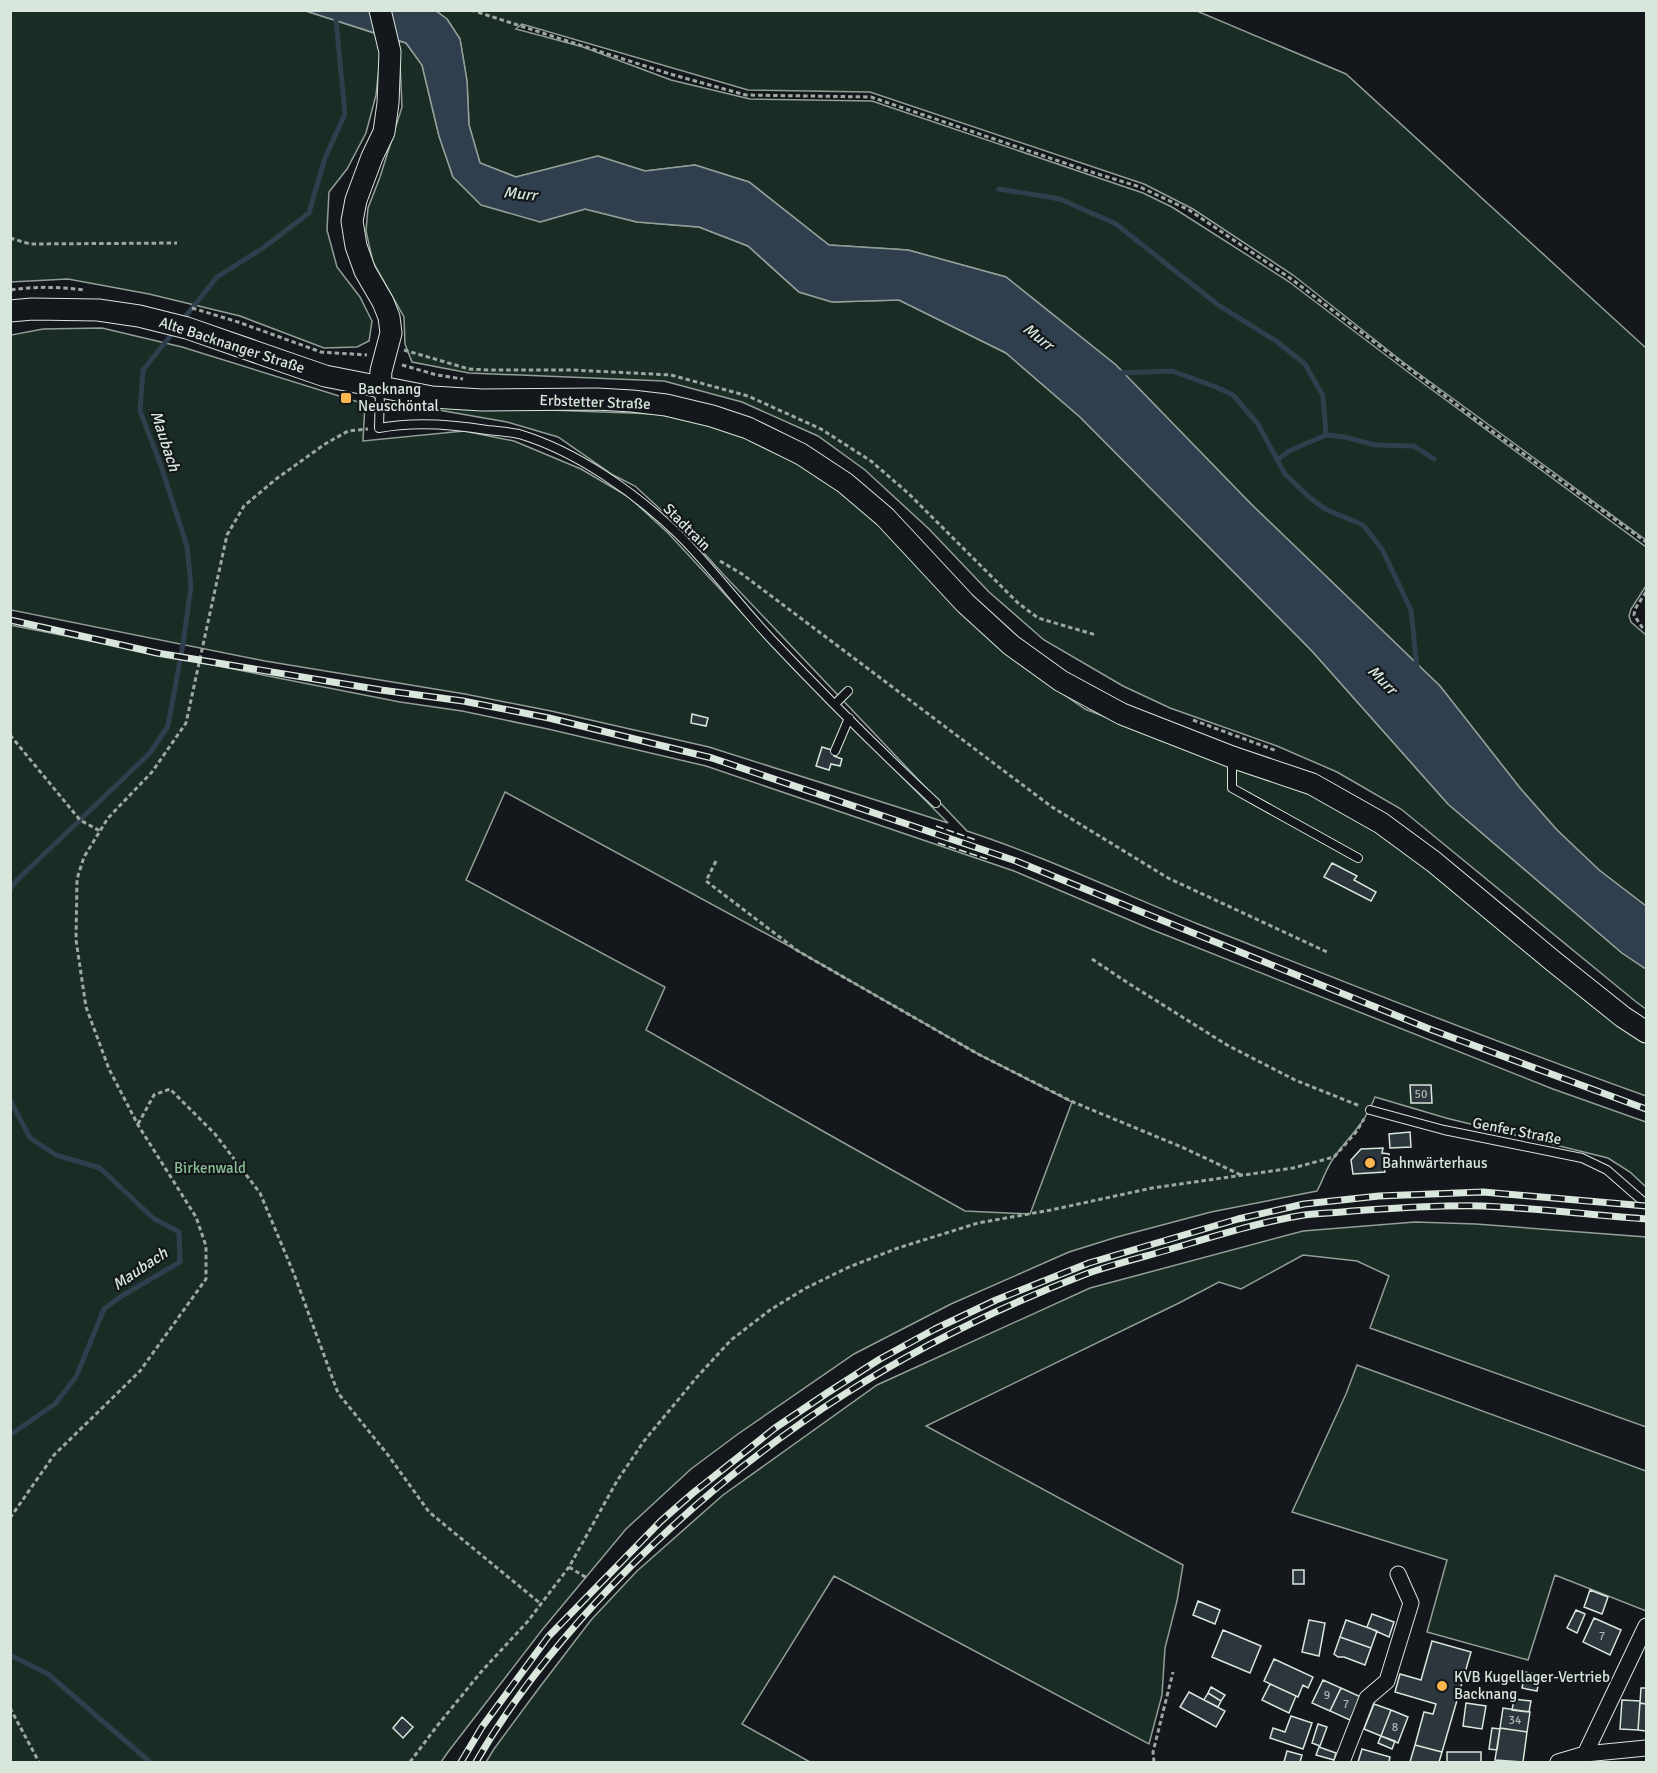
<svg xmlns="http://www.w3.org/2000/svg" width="1657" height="1773" font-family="Signika,sans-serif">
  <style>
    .green { fill: #1a2d24; stroke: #939e99; stroke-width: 1.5; fill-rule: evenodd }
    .water { fill: #2f3f4d; stroke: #939e99; stroke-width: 1.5 }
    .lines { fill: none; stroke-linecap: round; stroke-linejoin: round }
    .stream { stroke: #2f3f4d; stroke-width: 5 }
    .building { fill: #2c363c; stroke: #d8e6dc; stroke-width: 1.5 }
    .lane-casing { stroke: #d8e6dc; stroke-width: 10 }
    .street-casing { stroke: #d8e6dc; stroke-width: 17 }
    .secondary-casing { stroke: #d8e6dc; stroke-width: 23 }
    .path { stroke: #9da8a2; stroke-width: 3; stroke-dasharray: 4.5 3; stroke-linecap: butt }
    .lane { stroke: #14181c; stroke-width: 8 }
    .street { stroke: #14181c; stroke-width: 15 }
    .secondary { stroke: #14181c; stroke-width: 21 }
    .rail-casing { stroke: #d8e6dc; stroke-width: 7 }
    .rail { stroke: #14181c; stroke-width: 4.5; stroke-dasharray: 14; stroke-linecap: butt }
    .fence { stroke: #d8e6dc; stroke-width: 1.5; stroke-dasharray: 8 3; stroke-linecap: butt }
    .poi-dot { fill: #ffb74d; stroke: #14181c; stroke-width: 2 }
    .labels { text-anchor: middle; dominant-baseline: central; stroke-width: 4.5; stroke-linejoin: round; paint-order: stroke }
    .number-label { font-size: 12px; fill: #adbab4 }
    .street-label { font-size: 15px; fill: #d8e6dc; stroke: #14181c }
    .poi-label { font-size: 15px; fill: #d8e6dc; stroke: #14181c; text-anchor: start }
    .park-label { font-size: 15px; fill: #8ac095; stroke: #14181c }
    .water-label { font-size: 16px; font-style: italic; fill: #d8e6dc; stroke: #14181c }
  </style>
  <rect width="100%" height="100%" fill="#14181c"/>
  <path class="green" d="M10,11H306L377,34L381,48L376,95L366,133L347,169L329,192L327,230L337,267L360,297L372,321L369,341L357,347L324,348L240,316L149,294L68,279L11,282Z
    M436,11H1197L1346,74L1646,348V540L1403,362L1293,275L1193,209L1144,184L870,92L748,90L522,24L516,29L583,47L671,80L750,99L872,101L1143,193L1172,207L1288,281L1416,378L1646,547V586L1631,609L1629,616L1631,622L1646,635V906L1599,870L1557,830L1520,788L1440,686L1251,504L1116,365L1006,277L908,250L829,245L749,182L695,165L645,171L598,156L516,177L480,163L469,125L467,81L460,39L447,19Z
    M399,41L406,43L422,65L439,136L453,177L540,222L585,209L637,222L699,227L748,246L799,292L832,302L899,300L1006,353L1080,417L1312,651L1448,804L1622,953L1646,969V1009L1635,1001L1401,809L1337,772L1277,746L1170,708L1123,686L1044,640L989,592L929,529L865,470L818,436L742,402L664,381L469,373L412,362L405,344L404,317L373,262L366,231L368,208L380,177L402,107Z
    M102,328L182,347L365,404L363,441L464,431L514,441L581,469L629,497L669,534L795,670L948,823L709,747L551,711L465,694L265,661L11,610V335L43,329Z
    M410,405L657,414L706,423L744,435L841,488L1050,685L1085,709L1199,753L1308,791L1378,830L1646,1041V1096C1496,1042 1347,983 1198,924C1121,893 1046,857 967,831L722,573L685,532L635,486L613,475L558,437L507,422Z
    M10,625L400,702L462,711L548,729L706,766L1014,871L1153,930L1553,1089L1646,1122V1187L1630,1172L1608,1158L1446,1118L1375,1097C1365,1124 1350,1135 1335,1156C1327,1166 1323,1180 1317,1191L1211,1212L1117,1237L1069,1252L951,1304L854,1354L738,1434L691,1469L626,1529L542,1630L448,1752L441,1762H11ZM505,792L798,951L978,1054L1072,1102L1030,1214L965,1211L828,1134L646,1030L665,987L466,880Z
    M1415,1222L1476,1224L1646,1237V1427L1370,1328L1389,1276L1357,1261L1303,1255L1241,1289L1219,1282L1179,1303L926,1426L1183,1565L1177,1601L1165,1648L1162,1695L1149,1744L834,1576L742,1724L810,1762H486L494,1749L539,1688L591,1620L637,1571L723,1495L877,1385L1090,1288L1303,1231Z
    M1357,1365L1646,1471V1611L1555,1575L1528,1660L1427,1632L1447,1560L1292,1512L1346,1394Z"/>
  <path class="water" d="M306,11H436L447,19L460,39L467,81L469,125L480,163L516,177L598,156L645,171L695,165L749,182L829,245L908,250L1006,277L1116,365L1251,504L1440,686L1520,788L1557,830L1599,870L1646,906V969L1622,953L1448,804L1312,651L1080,417L1006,353L899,300L832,302L799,292L748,246L699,227L637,222L585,209L540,222L481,205L453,177L439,136L422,65L406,43Z"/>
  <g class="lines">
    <path class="stream" d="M999,189L1060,199L1116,224L1218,305L1276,341L1305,364L1323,396L1326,435
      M181,322L217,277L263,248L309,213L325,158L345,114L335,10
      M1119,373L1172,371L1216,387L1233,395L1258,424L1285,474L1309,497L1325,509L1363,525L1382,549L1411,610L1417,668
      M1277,460L1289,451L1326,435L1345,437L1375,445L1414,446L1434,459
      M10,890L16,881L150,753L168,726L183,644L191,586L187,546L160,463L140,411L143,370L175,330
      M10,1100L30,1138L56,1155L100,1168L153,1218L179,1232L180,1262L120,1297L104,1309L76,1377L55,1404L10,1435
      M10,1655L48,1674L150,1762"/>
  </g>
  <path class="building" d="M692,714L708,718L706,726L691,723Z
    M822,747L835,751L834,756L842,759L840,766L831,764L829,770L816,766Z
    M1332,863L1357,876L1354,880L1376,892L1371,901L1324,877Z
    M1410,1085H1431L1432,1103H1411Z
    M1410,1132L1411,1147L1390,1148L1389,1134Z
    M1383,1148L1382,1153L1389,1154L1390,1165L1384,1166L1385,1172L1353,1174L1351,1160L1361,1149Z
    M1293,1570H1304V1584H1293Z
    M1590,1590L1608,1597L1602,1614L1584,1607Z
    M1198,1601L1220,1610L1215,1624L1193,1615Z
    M1576,1610L1585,1614L1577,1633L1567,1628Z
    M1372,1614L1394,1622L1389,1637L1367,1627Z
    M1594,1618L1621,1630L1610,1655L1583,1642Z
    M1309,1620L1325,1623L1319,1656L1302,1652Z
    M1346,1620L1377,1631L1371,1648L1340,1637Z
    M1223,1630L1261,1646L1250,1673L1212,1657Z
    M1340,1637L1371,1648L1365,1665L1344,1657H1338L1334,1654Z
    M1432,1641L1471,1652L1442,1752L1415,1745L1424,1712L1433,1714L1436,1704L1395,1692L1400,1674L1421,1680Z
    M1274,1659L1313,1677L1308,1688L1303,1685L1298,1697L1264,1681Z
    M1525,1672L1540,1675L1537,1691L1522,1688Z
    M1323,1680L1341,1688L1330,1711L1312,1703Z
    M1270,1684L1296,1696L1289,1713L1262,1700Z
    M1211,1687L1225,1695L1221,1701L1208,1693Z
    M1341,1688L1361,1697L1350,1720L1330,1711Z
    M1641,1688H1646V1704L1640,1703Z
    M1189,1692L1225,1711L1216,1727L1180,1707Z
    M1208,1693L1221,1701L1218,1707L1204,1700Z
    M1514,1699L1531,1701L1529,1712L1512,1710Z
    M1622,1700L1640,1701L1638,1730L1620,1729Z
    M1466,1703L1486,1706L1482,1729L1463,1726Z
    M1640,1703L1646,1704V1731L1638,1730Z
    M1374,1704L1391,1710L1381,1736L1364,1729Z
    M1503,1708L1530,1712L1527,1732L1500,1728Z
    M1391,1710L1408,1717L1398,1743L1381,1736Z
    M1291,1716L1312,1723L1303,1749L1270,1738L1273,1728L1285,1732Z
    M402,1717L413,1727L403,1738L393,1728Z
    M1318,1724L1327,1727L1320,1746L1312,1743Z
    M1492,1728L1500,1729L1497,1750L1489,1749Z
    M1500,1728L1527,1732L1523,1762L1495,1760Z
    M1381,1736L1395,1741L1392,1749L1378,1743Z
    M1415,1745L1442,1752L1439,1762H1410Z
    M1319,1747L1336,1753L1334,1760L1316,1755Z
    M1362,1749L1390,1757L1389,1762H1358Z
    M1287,1751L1302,1755L1300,1762H1284Z
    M1447,1752H1481V1762H1447Z"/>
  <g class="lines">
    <defs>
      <path id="lane" d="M380,389L379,428C415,421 451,424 487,430C498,431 509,432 519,434C576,451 636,493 679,535C712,568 740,606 772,640C825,696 880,751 936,803
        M835,704L848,691
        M835,751L849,718
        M1232,760V788L1358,858
        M1370,1110L1444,1130L1582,1158L1607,1170L1646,1204"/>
      <path id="street" d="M1585,1754L1646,1626
        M1342,1762L1367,1698L1387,1681L1411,1603L1398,1574
        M1558,1762L1585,1754L1646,1748"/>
      <path id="secondary" d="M380,10L390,52L388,103L384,132L372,157L356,200L352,221L356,246L365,271L383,302L389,317L391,333L381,371L380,388
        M10,311L32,309L98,310L139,316L187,328L325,376L432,397L482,400L597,399L632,401L666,405L712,416L748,428L801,454L845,483L885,517L965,603L1011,645L1061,681L1122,714L1232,757L1312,784L1381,823L1434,862L1553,961L1623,1017L1646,1032"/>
    </defs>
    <use href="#lane" class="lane-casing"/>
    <use href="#street" class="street-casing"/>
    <use href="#secondary" class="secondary-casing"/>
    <path class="path" d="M471,10L670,74L746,95L871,97L1085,170L1140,187L1189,210L1290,278L1478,421L1646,542
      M10,238L30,244L177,243
      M11,290C36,286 60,287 85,290
      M192,308L238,322L321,352L367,355
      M404,350L469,369L488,370H572L671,375L748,396L821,429L871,461L909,494L1018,603L1038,618L1096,635
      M402,365L437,375L463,379
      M720,561L742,574L1052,807L1168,878L1327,952
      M1646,592L1635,609L1634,615L1642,627L1646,630
      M1193,720L1277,751
      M10,735L80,820L100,831
      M716,861L706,881L798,951L978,1054L1073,1102L1184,1148L1241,1175
      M1092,959L1128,983L1227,1045L1295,1080L1360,1106
      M138,1124L154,1095L170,1089L215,1134L260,1193L294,1274L338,1393L388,1455L429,1512L541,1604
      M10,1518L54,1455L140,1371L206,1279V1246L196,1217L138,1125L109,1069L86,1007L76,940L77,879L84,857L108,818L152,772L186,723L227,535L244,506L276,479L325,444L348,431L368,429
      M569,1567L587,1578
      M10,1708L39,1762
      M410,1762L437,1726L481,1672L528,1621L569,1567L617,1481L644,1441L697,1377L731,1340L770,1310L806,1288L849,1267L898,1248L978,1223L1051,1210L1152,1188L1293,1168L1334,1157L1356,1132L1364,1119
      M1154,1762L1153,1752L1173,1672"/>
    <use href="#lane" class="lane"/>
    <use href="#street" class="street"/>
    <use href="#secondary" class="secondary"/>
    <defs>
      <path id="rail" d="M10,620L157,653L381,690L463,701L549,718L712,758L1016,861L1432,1030L1646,1109
        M461,1762L482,1727L548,1637L661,1521L693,1493L775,1428L827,1393L880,1359L935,1329L996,1300L1089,1263L1238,1219L1304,1204L1379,1196L1483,1192L1646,1206
        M476,1762C518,1689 573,1624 633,1564C765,1433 912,1340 1086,1274C1113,1264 1143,1257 1171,1249C1215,1236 1259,1222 1304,1215C1320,1213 1336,1213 1352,1211C1395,1208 1439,1205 1482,1206C1537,1208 1592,1215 1646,1219"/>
    </defs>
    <use href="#rail" class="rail-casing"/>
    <use href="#rail" class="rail"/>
    <path class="fence" d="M936,826L976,840
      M938,843L987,859"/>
  </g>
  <g class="poi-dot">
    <rect x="340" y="392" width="12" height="12" rx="3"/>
    <circle cx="1370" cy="1163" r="6"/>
    <circle cx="1442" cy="1686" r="6"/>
  </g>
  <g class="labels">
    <g class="number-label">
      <text x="1421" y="1094">50</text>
      <text x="1602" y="1636">7</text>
      <text x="1327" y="1695">9</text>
      <text x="1346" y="1704">7</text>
      <text x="1515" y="1720">34</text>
      <text x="1395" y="1727">8</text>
    </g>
    <g class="street-label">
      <text transform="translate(232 345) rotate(18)">Alte Backnanger Straße</text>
      <text transform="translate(595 402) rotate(2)">Erbstetter Straße</text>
      <text transform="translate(687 527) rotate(45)">Stadtrain</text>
      <text transform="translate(1517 1131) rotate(11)">Genfer Straße</text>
    </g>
    <g class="poi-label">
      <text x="358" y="389">Backnang<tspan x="358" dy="17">Neuschöntal</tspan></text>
      <text x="1382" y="1163">Bahnwärterhaus</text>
      <text x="1454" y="1677">KVB Kugellager-Vertrieb<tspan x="1454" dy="17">Backnang</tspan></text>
    </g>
    <g class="park-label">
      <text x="210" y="1168">Birkenwald</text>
    </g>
    <g class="water-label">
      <text transform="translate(520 194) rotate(6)">Murr</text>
      <text transform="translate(1038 337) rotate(38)">Murr</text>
      <text transform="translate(165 441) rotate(72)">Maubach</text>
      <text transform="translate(1382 680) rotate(45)">Murr</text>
      <text transform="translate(140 1269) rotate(-34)">Maubach</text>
    </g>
  </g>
  <rect width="1657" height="1773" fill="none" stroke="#d8e6dc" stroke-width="24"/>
</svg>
